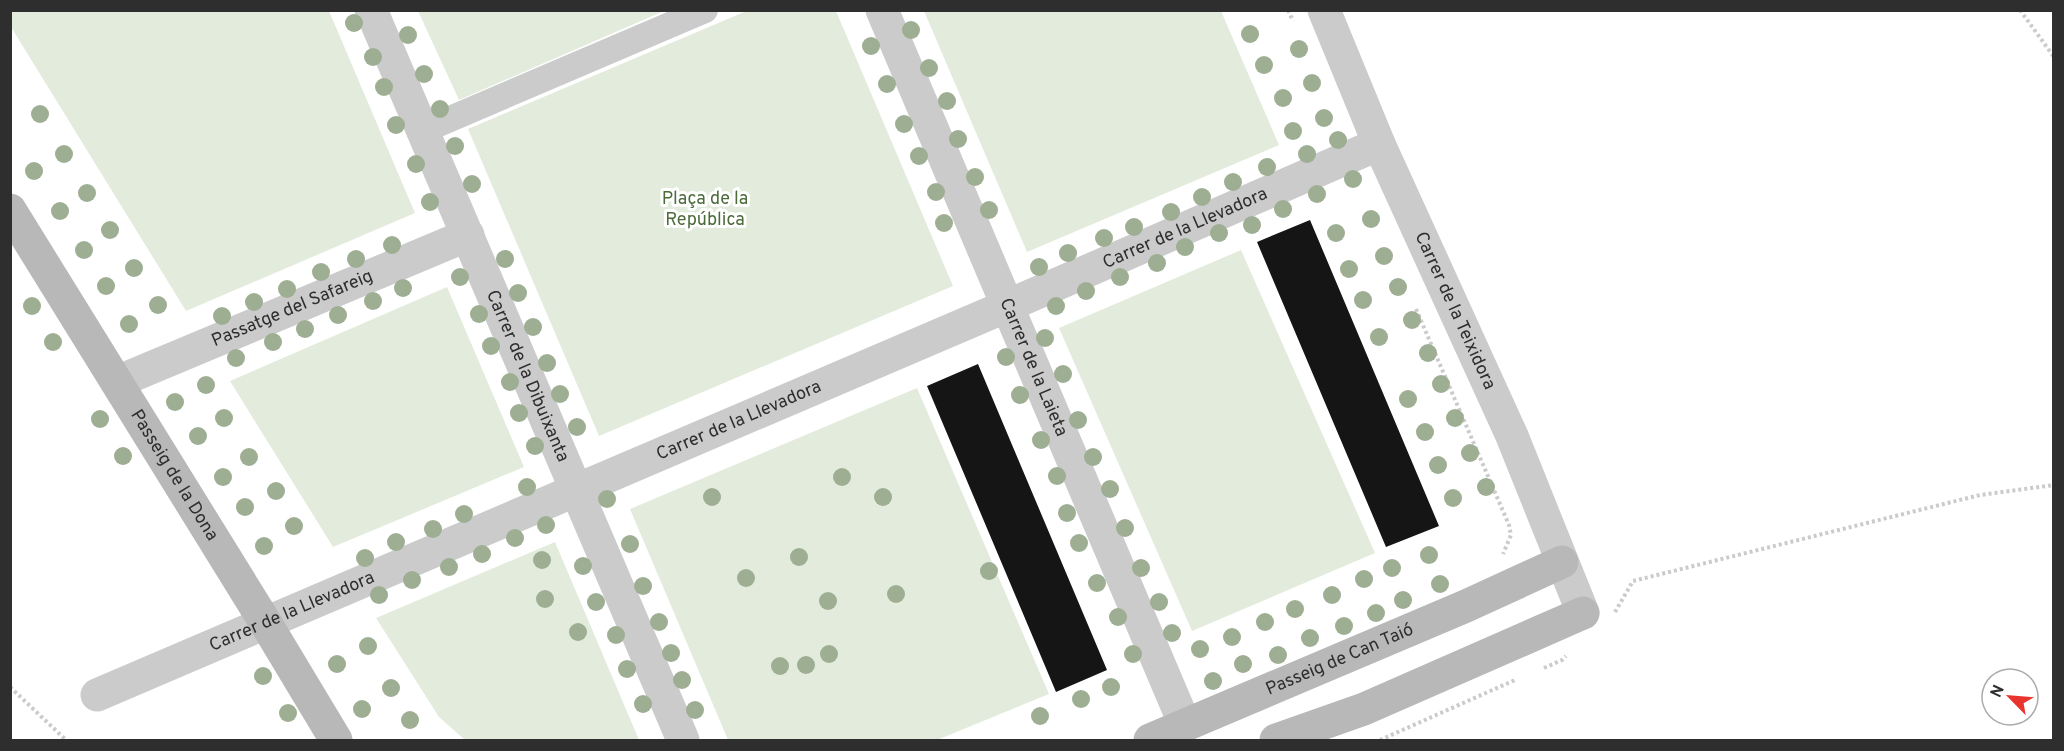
<svg xmlns="http://www.w3.org/2000/svg" width="2064" height="751" font-family="Overpass,sans-serif">
  <style>
    .green { fill: #e3ecdc }
    .building { fill: #151515 }
    .lines { fill: none; stroke-linecap: round; stroke-linejoin: round }
    .path { stroke: #cbcbcb; stroke-width: 4; stroke-dasharray: 3 3; stroke-linecap: butt }
    .pedestrian { stroke: #cbcbcb; stroke-width: 26 }
    .minor { stroke: #cbcbcb; stroke-width: 33 }
    .secondary { stroke: #b8b8b8; stroke-width: 33 }
    .tree { fill: #9dae93 }
    .labels { text-anchor: middle; dominant-baseline: central; stroke-width: 6; stroke-linejoin: round; paint-order: stroke }
    .park-label { font-size: 18px; fill: #4c6b3b; stroke: #fff }
    .street-label { font-size: 18px; fill: #2e2e2e; stroke: #fff }
  </style>
  <rect width="100%" height="100%" fill="#fff"/>
  <path class="green" d="M11,10L329,11L415,213L186,311L11,27Z
    M749,10L836,11L953,286L599,436L468,129Z
    M418,11H664L459,100Z
    M924,11H1221L1279,145L1027,252Z
    M1241,250L1375,553L1192,631L1059,328Z
    M447,287L524,467L333,547L230,381Z
    M917,388L1049,694L937,740H728L630,509Z
    M555,542L639,740H465L439,717L376,618Z"/>
  <path class="building" d="M1310,220L1439,526L1386,547L1257,242Z
    M978,364L1107,670L1056,692L927,386Z"/>
  <g class="lines">
    <path class="path" d="M1288,10L1293,21
      M2020,10L2054,57
      M1416,309L1509,525L1511,535L1503,554
      M1615,612L1633,581L1980,495L2054,485
      M1544,668L1562,660L1566,656
      M10,687L66,740
      M1380,740L1515,680"/>
    <path class="pedestrian" d="M422,131L705,10"/>
    <g class="minor">
      <path id="s1" d="M371,10L683,740"/>
      <path id="s2" d="M882,10L1185,725"/>
      <path id="s3" d="M1324,10L1379,144L1512,436L1583,613"/>
      <path id="s4" d="M117,382L468,235"/>
      <path id="s5" d="M97,695L1007,306L1379,144"/>
    </g>
    <g class="secondary">
      <path id="s6" d="M10,210L265,622L336,740"/>
      <path id="s7" d="M1150,740L1466,606L1562,562"/>
      <path d="M1276,740L1364,709L1583,613"/>
    </g>
  </g>
  <g class="tree">
    <circle cx="354" cy="23" r="9"/>
    <circle cx="911" cy="30" r="9"/>
    <circle cx="1250" cy="34" r="9"/>
    <circle cx="408" cy="35" r="9"/>
    <circle cx="871" cy="46" r="9"/>
    <circle cx="1299" cy="49" r="9"/>
    <circle cx="373" cy="57" r="9"/>
    <circle cx="1264" cy="65" r="9"/>
    <circle cx="929" cy="68" r="9"/>
    <circle cx="424" cy="74" r="9"/>
    <circle cx="1312" cy="83" r="9"/>
    <circle cx="887" cy="84" r="9"/>
    <circle cx="384" cy="87" r="9"/>
    <circle cx="1283" cy="98" r="9"/>
    <circle cx="947" cy="101" r="9"/>
    <circle cx="440" cy="109" r="9"/>
    <circle cx="40" cy="114" r="9"/>
    <circle cx="1324" cy="118" r="9"/>
    <circle cx="904" cy="124" r="9"/>
    <circle cx="396" cy="125" r="9"/>
    <circle cx="1293" cy="131" r="9"/>
    <circle cx="958" cy="139" r="9"/>
    <circle cx="1338" cy="140" r="9"/>
    <circle cx="455" cy="146" r="9"/>
    <circle cx="64" cy="154" r="9"/>
    <circle cx="1307" cy="154" r="9"/>
    <circle cx="919" cy="156" r="9"/>
    <circle cx="416" cy="164" r="9"/>
    <circle cx="1267" cy="167" r="9"/>
    <circle cx="34" cy="171" r="9"/>
    <circle cx="975" cy="177" r="9"/>
    <circle cx="1353" cy="179" r="9"/>
    <circle cx="1233" cy="182" r="9"/>
    <circle cx="472" cy="184" r="9"/>
    <circle cx="936" cy="192" r="9"/>
    <circle cx="87" cy="193" r="9"/>
    <circle cx="1317" cy="194" r="9"/>
    <circle cx="1202" cy="197" r="9"/>
    <circle cx="430" cy="202" r="9"/>
    <circle cx="1283" cy="209" r="9"/>
    <circle cx="989" cy="210" r="9"/>
    <circle cx="60" cy="211" r="9"/>
    <circle cx="1171" cy="212" r="9"/>
    <circle cx="1371" cy="219" r="9"/>
    <circle cx="944" cy="223" r="9"/>
    <circle cx="1252" cy="225" r="9"/>
    <circle cx="1134" cy="227" r="9"/>
    <circle cx="110" cy="230" r="9"/>
    <circle cx="1219" cy="233" r="9"/>
    <circle cx="1336" cy="233" r="9"/>
    <circle cx="1104" cy="238" r="9"/>
    <circle cx="392" cy="245" r="9"/>
    <circle cx="1185" cy="247" r="9"/>
    <circle cx="84" cy="250" r="9"/>
    <circle cx="1068" cy="253" r="9"/>
    <circle cx="1384" cy="256" r="9"/>
    <circle cx="356" cy="259" r="9"/>
    <circle cx="505" cy="259" r="9"/>
    <circle cx="1157" cy="263" r="9"/>
    <circle cx="1039" cy="267" r="9"/>
    <circle cx="134" cy="268" r="9"/>
    <circle cx="1349" cy="269" r="9"/>
    <circle cx="321" cy="272" r="9"/>
    <circle cx="460" cy="277" r="9"/>
    <circle cx="1120" cy="277" r="9"/>
    <circle cx="106" cy="286" r="9"/>
    <circle cx="1398" cy="287" r="9"/>
    <circle cx="403" cy="288" r="9"/>
    <circle cx="287" cy="289" r="9"/>
    <circle cx="1086" cy="291" r="9"/>
    <circle cx="518" cy="293" r="9"/>
    <circle cx="1363" cy="300" r="9"/>
    <circle cx="373" cy="301" r="9"/>
    <circle cx="254" cy="302" r="9"/>
    <circle cx="158" cy="305" r="9"/>
    <circle cx="32" cy="306" r="9"/>
    <circle cx="1056" cy="306" r="9"/>
    <circle cx="479" cy="314" r="9"/>
    <circle cx="338" cy="315" r="9"/>
    <circle cx="222" cy="316" r="9"/>
    <circle cx="1412" cy="320" r="9"/>
    <circle cx="129" cy="324" r="9"/>
    <circle cx="533" cy="327" r="9"/>
    <circle cx="305" cy="329" r="9"/>
    <circle cx="1379" cy="337" r="9"/>
    <circle cx="1045" cy="338" r="9"/>
    <circle cx="53" cy="342" r="9"/>
    <circle cx="273" cy="342" r="9"/>
    <circle cx="491" cy="346" r="9"/>
    <circle cx="1428" cy="353" r="9"/>
    <circle cx="1006" cy="357" r="9"/>
    <circle cx="236" cy="358" r="9"/>
    <circle cx="547" cy="363" r="9"/>
    <circle cx="1063" cy="374" r="9"/>
    <circle cx="510" cy="382" r="9"/>
    <circle cx="1441" cy="384" r="9"/>
    <circle cx="206" cy="385" r="9"/>
    <circle cx="560" cy="394" r="9"/>
    <circle cx="1020" cy="395" r="9"/>
    <circle cx="1408" cy="399" r="9"/>
    <circle cx="175" cy="402" r="9"/>
    <circle cx="519" cy="413" r="9"/>
    <circle cx="224" cy="418" r="9"/>
    <circle cx="1455" cy="418" r="9"/>
    <circle cx="100" cy="419" r="9"/>
    <circle cx="1078" cy="420" r="9"/>
    <circle cx="577" cy="427" r="9"/>
    <circle cx="1425" cy="432" r="9"/>
    <circle cx="198" cy="436" r="9"/>
    <circle cx="1041" cy="440" r="9"/>
    <circle cx="535" cy="446" r="9"/>
    <circle cx="1470" cy="453" r="9"/>
    <circle cx="123" cy="456" r="9"/>
    <circle cx="249" cy="457" r="9"/>
    <circle cx="1093" cy="457" r="9"/>
    <circle cx="1438" cy="465" r="9"/>
    <circle cx="1057" cy="476" r="9"/>
    <circle cx="223" cy="477" r="9"/>
    <circle cx="842" cy="477" r="9"/>
    <circle cx="527" cy="487" r="9"/>
    <circle cx="1486" cy="487" r="9"/>
    <circle cx="1110" cy="489" r="9"/>
    <circle cx="276" cy="491" r="9"/>
    <circle cx="712" cy="497" r="9"/>
    <circle cx="883" cy="497" r="9"/>
    <circle cx="1453" cy="498" r="9"/>
    <circle cx="607" cy="499" r="9"/>
    <circle cx="245" cy="507" r="9"/>
    <circle cx="1067" cy="513" r="9"/>
    <circle cx="464" cy="514" r="9"/>
    <circle cx="546" cy="525" r="9"/>
    <circle cx="294" cy="526" r="9"/>
    <circle cx="1125" cy="528" r="9"/>
    <circle cx="433" cy="529" r="9"/>
    <circle cx="515" cy="538" r="9"/>
    <circle cx="396" cy="542" r="9"/>
    <circle cx="1079" cy="543" r="9"/>
    <circle cx="630" cy="544" r="9"/>
    <circle cx="264" cy="546" r="9"/>
    <circle cx="482" cy="554" r="9"/>
    <circle cx="1429" cy="555" r="9"/>
    <circle cx="799" cy="557" r="9"/>
    <circle cx="365" cy="558" r="9"/>
    <circle cx="542" cy="560" r="9"/>
    <circle cx="583" cy="566" r="9"/>
    <circle cx="449" cy="567" r="9"/>
    <circle cx="1141" cy="568" r="9"/>
    <circle cx="1392" cy="568" r="9"/>
    <circle cx="989" cy="571" r="9"/>
    <circle cx="746" cy="578" r="9"/>
    <circle cx="1364" cy="579" r="9"/>
    <circle cx="412" cy="580" r="9"/>
    <circle cx="1097" cy="583" r="9"/>
    <circle cx="1440" cy="584" r="9"/>
    <circle cx="643" cy="586" r="9"/>
    <circle cx="896" cy="594" r="9"/>
    <circle cx="379" cy="595" r="9"/>
    <circle cx="1332" cy="595" r="9"/>
    <circle cx="545" cy="599" r="9"/>
    <circle cx="1403" cy="600" r="9"/>
    <circle cx="828" cy="601" r="9"/>
    <circle cx="596" cy="602" r="9"/>
    <circle cx="1159" cy="602" r="9"/>
    <circle cx="1295" cy="609" r="9"/>
    <circle cx="1376" cy="613" r="9"/>
    <circle cx="1118" cy="617" r="9"/>
    <circle cx="659" cy="622" r="9"/>
    <circle cx="1265" cy="622" r="9"/>
    <circle cx="1344" cy="626" r="9"/>
    <circle cx="578" cy="632" r="9"/>
    <circle cx="1172" cy="633" r="9"/>
    <circle cx="616" cy="635" r="9"/>
    <circle cx="1232" cy="637" r="9"/>
    <circle cx="1310" cy="638" r="9"/>
    <circle cx="368" cy="646" r="9"/>
    <circle cx="1200" cy="649" r="9"/>
    <circle cx="671" cy="653" r="9"/>
    <circle cx="829" cy="654" r="9"/>
    <circle cx="1133" cy="654" r="9"/>
    <circle cx="1278" cy="655" r="9"/>
    <circle cx="337" cy="664" r="9"/>
    <circle cx="1243" cy="664" r="9"/>
    <circle cx="806" cy="665" r="9"/>
    <circle cx="780" cy="666" r="9"/>
    <circle cx="627" cy="669" r="9"/>
    <circle cx="263" cy="676" r="9"/>
    <circle cx="682" cy="680" r="9"/>
    <circle cx="1213" cy="681" r="9"/>
    <circle cx="1111" cy="687" r="9"/>
    <circle cx="391" cy="688" r="9"/>
    <circle cx="1081" cy="699" r="9"/>
    <circle cx="643" cy="704" r="9"/>
    <circle cx="362" cy="709" r="9"/>
    <circle cx="695" cy="710" r="9"/>
    <circle cx="288" cy="713" r="9"/>
    <circle cx="1040" cy="716" r="9"/>
    <circle cx="410" cy="720" r="9"/>
  </g>
  <g class="labels">
    <g class="park-label">
      <text x="705" y="199">Plaça de la<tspan x="705" dy="21">República</tspan></text>
    </g>
    <g class="street-label">
      <text stroke="none"><textPath href="#s5" startOffset="1184">Carrer de la Llevadora</textPath></text>
      <text stroke="none"><textPath href="#s4" startOffset="190">Passatge del Safareig</textPath></text>
      <text stroke="none"><textPath href="#s3" startOffset="328">Carrer de la Teixidora</textPath></text>
      <text stroke="none"><textPath href="#s2" startOffset="388">Carrer de la Laieta</textPath></text>
      <text stroke="none"><textPath href="#s1" startOffset="398">Carrer de la Dibuixanta</textPath></text>
      <text stroke="none"><textPath href="#s5" startOffset="698">Carrer de la Llevadora</textPath></text>
      <text stroke="none"><textPath href="#s6" startOffset="312">Passeig de la Dona</textPath></text>
      <text stroke="none"><textPath href="#s5" startOffset="212">Carrer de la Llevadora</textPath></text>
      <text stroke="none"><textPath href="#s7" startOffset="206">Passeig de Can Taió</textPath></text>
    </g>
  </g>
  <rect width="2064" height="751" fill="none" stroke="#2e2e2e" stroke-width="24"/>
  <g transform="translate(2010 697) rotate(295)"><circle r="28" fill="#ffffff" stroke="#ababab" stroke-width="1.5"/>
  <path d="M0-4.5L10 22L0 15L-10 22Z" fill="#e9332d"/>
  <text y="-9" font-size="16" font-weight="bold" text-anchor="middle" fill="#2e2e2e">N</text>
  </g>
</svg>
